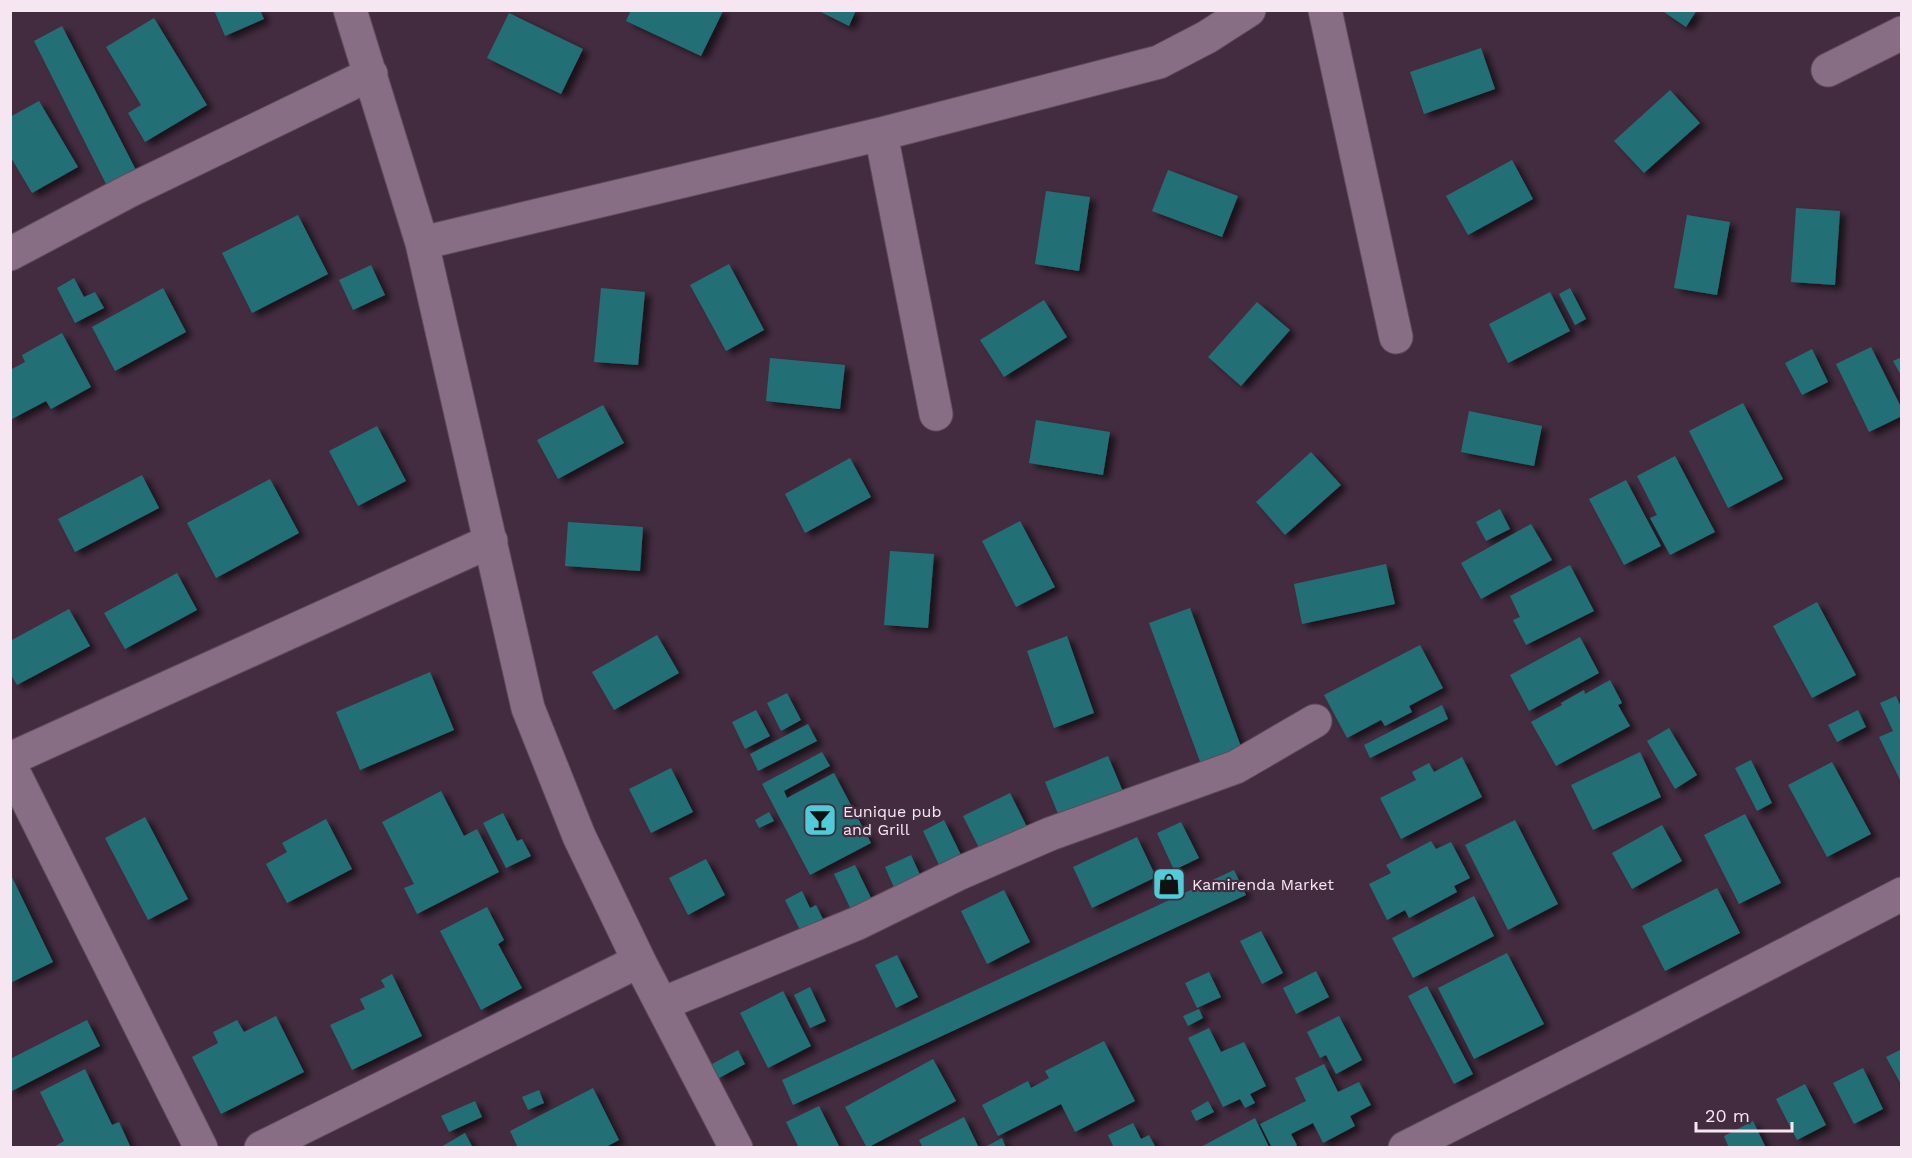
<svg xmlns="http://www.w3.org/2000/svg" width="1912" height="1158" font-family="'Work Sans',sans-serif">
  <style>
    .building { fill: #246f76; filter: url(#shadow) }
    .lines { fill: none; stroke-linecap: round; stroke-linejoin: round }
    .minor-casing { stroke: #5e4b5b; stroke-width: 35 }
    .minor { stroke: #886e84; stroke-width: 33 }
    .labels { text-anchor: middle; dominant-baseline: central; stroke-width: 4.5; stroke-linejoin: round; paint-order: stroke }
    .poi-label { font-size: 16px; fill: #f5e6f2; stroke: #432c40; text-anchor: start }
  </style>
  <defs>
    <filter id="shadow"><feDropShadow dx="6" dy="4" stdDeviation="3" flood-color="#0009"/></filter>
  </defs>
  <rect width="100%" height="100%" fill="#432c40"/>
  <path class="building" d="M214,10H260L264,19L225,36Z
    M631,10H721L723,11L701,56L626,21Z
    M817,10H856L849,26Z
    M1661,10H1697L1686,27Z
    M509,13L583,49L561,94L487,58Z
    M154,18L207,105L145,142L128,113L141,105L106,47Z
    M62,26L138,174L108,188L34,41Z
    M1481,48L1495,89L1424,114L1410,72Z
    M1670,90L1700,123L1644,173L1614,141Z
    M39,101L78,167L32,193L10,156V117Z
    M1512,160L1533,199L1468,235L1446,196Z
    M1168,170L1238,196L1222,237L1152,211Z
    M1046,191L1090,197L1079,271L1035,264Z
    M1796,208L1840,211L1835,285L1791,282Z
    M298,215L328,274L252,313L222,253Z
    M1687,215L1730,222L1717,295L1674,288Z
    M729,264L764,330L726,351L690,285Z
    M371,265L385,295L353,310L339,280Z
    M74,278L84,297L95,292L104,308L75,323L57,288Z
    M163,288L186,332L115,371L92,327Z
    M601,288L645,292L638,365L594,362Z
    M1570,288L1586,319L1575,325L1559,294Z
    M1550,292L1570,331L1508,363L1489,324Z
    M1044,300L1067,337L1004,377L980,340Z
    M1257,302L1290,330L1241,386L1208,357Z
    M62,333L91,387L51,409L46,401L10,420V370L25,362L22,355Z
    M1871,347L1902,409V416L1869,432L1836,364Z
    M1812,349L1828,382L1802,395L1785,363Z
    M1902,357V377L1893,361Z
    M770,358L845,365L840,409L766,401Z
    M1743,403L1783,479L1728,508L1689,431Z
    M603,405L624,443L558,479L537,440Z
    M1469,411L1542,426L1534,466L1461,452Z
    M1036,420L1110,432L1103,475L1029,463Z
    M377,426L406,481L358,506L329,451Z
    M1311,452L1341,485L1285,535L1256,502Z
    M1675,456L1715,532L1670,555L1650,518L1657,515L1637,476Z
    M850,458L871,497L805,533L785,494Z
    M142,475L159,508L75,552L58,519Z
    M270,479L299,533L216,578L187,523Z
    M1626,480L1661,546L1624,565L1589,499Z
    M1500,509L1510,529L1486,541L1476,522Z
    M1020,521L1055,587L1016,607L982,541Z
    M568,522L643,527L640,571L565,566Z
    M1531,524L1552,560L1481,599L1461,563Z
    M890,551L934,554L928,628L884,625Z
    M1386,564L1395,604L1302,624L1294,584Z
    M1570,565L1594,611L1526,645L1513,620L1520,617L1510,596Z
    M177,573L197,610L125,649L104,613Z
    M1817,602L1856,675L1812,698L1773,626Z
    M1190,608L1243,752L1202,767L1149,623Z
    M69,609L90,646L17,685L10,673V641Z
    M657,635L679,673L614,710L592,672Z
    M1067,636L1094,713L1054,728L1027,651Z
    M1580,637L1599,673L1529,711L1510,675Z
    M1420,645L1443,688L1409,706L1412,712L1385,726L1381,720L1347,738L1324,695Z
    M430,672L454,730L360,770L336,712Z
    M1610,680L1622,703L1618,705L1630,726L1556,766L1531,722L1562,705L1561,703L1584,690L1585,694Z
    M787,693L801,720L781,731L767,703Z
    M1896,696L1902,709V784L1879,737L1893,731L1880,703Z
    M1442,705L1448,719L1370,758L1364,745Z
    M756,710L770,736L745,749L732,722Z
    M1858,710L1866,727L1837,742L1828,725Z
    M808,724L817,741L758,771L750,754Z
    M1669,728L1697,775L1675,789L1647,741Z
    M822,752L830,766L784,791L787,798L834,773L871,843L810,875L762,784Z
    M1640,752L1661,797L1593,830L1571,785Z
    M1108,756L1124,794L1061,821L1045,782Z
    M1462,757L1482,797L1401,839L1380,798L1416,780L1412,772L1429,763L1434,772Z
    M1751,760L1772,803L1757,811L1735,768Z
    M1832,762L1871,834L1827,857L1788,785Z
    M671,768L693,812L651,833L629,789Z
    M441,791L464,836L477,829L499,872L417,914L404,888L414,884L382,822Z
    M1010,793L1029,831L982,854L963,816Z
    M769,812L774,821L759,828L755,820Z
    M503,813L517,841L522,839L531,856L506,868L483,823Z
    M1745,814L1781,883L1739,904L1704,835Z
    M145,817L188,899L148,920L105,838Z
    M326,819L352,869L287,903L266,864L287,852L282,843Z
    M944,820L962,857L940,867L923,831Z
    M1515,820L1558,904L1508,930L1465,845Z
    M1181,822L1199,858L1174,870L1157,833Z
    M1662,825L1682,861L1632,889L1612,853Z
    M1137,837L1156,877L1092,908L1073,867Z
    M1431,841L1436,849L1451,842L1470,878L1454,886L1457,892L1409,918L1405,910L1387,920L1369,884L1391,873L1386,865Z
    M911,855L922,879L896,892L885,867Z
    M706,859L725,895L688,915L669,878Z
    M855,865L874,904L853,914L834,874Z
    M1234,870L1246,895L793,1105L782,1080Z
    M10,873L53,962L10,983Z
    M1717,888L1740,933L1665,971L1642,926Z
    M1004,890L1030,942L987,964L961,911Z
    M802,891L810,908L816,905L828,929L805,940L785,900Z
    M1474,896L1494,936L1413,978L1392,938Z
    M487,907L504,940L498,944L522,988L481,1010L440,931Z
    M1261,931L1283,973L1262,984L1240,941Z
    M1507,953L1544,1024L1474,1059L1438,988Z
    M897,955L918,997L896,1008L875,965Z
    M1316,971L1329,997L1296,1014L1283,988Z
    M1209,972L1221,997L1197,1008L1185,983Z
    M392,974L422,1036L352,1070L330,1025L365,1009L360,999L385,987L381,980Z
    M1427,986L1473,1074L1454,1084L1408,996Z
    M810,987L826,1021L810,1028L794,995Z
    M783,991L811,1046L768,1068L740,1013Z
    M1199,1009L1203,1018L1188,1026L1183,1016Z
    M276,1016L304,1072L221,1114L192,1057L218,1043L213,1032L237,1020L244,1032Z
    M1339,1016L1362,1060L1336,1074L1326,1055L1320,1058L1307,1032Z
    M87,1020L100,1046L10,1092V1059Z
    M1209,1028L1221,1052L1244,1042L1266,1086L1250,1094L1255,1103L1245,1108L1240,1099L1223,1107L1188,1038Z
    M1104,1041L1135,1101L1075,1132L1061,1104L998,1136L982,1105L1028,1081L1031,1088L1049,1078L1045,1071Z
    M1902,1049V1086L1886,1057Z
    M738,1050L745,1064L719,1078L712,1064Z
    M933,1059L956,1101L867,1148L845,1107Z
    M1324,1064L1338,1092L1359,1082L1371,1105L1350,1116L1355,1126L1323,1143L1313,1123L1291,1134L1297,1145L1292,1148H1272L1260,1124L1306,1101L1295,1078Z
    M1863,1068L1883,1109L1854,1124L1833,1083Z
    M85,1069L112,1125L119,1122L131,1148H52L64,1141L40,1092Z
    M1805,1084L1826,1125L1797,1140L1776,1099Z
    M593,1088L619,1140L604,1148H518L510,1131Z
    M539,1090L544,1103L528,1110L522,1097Z
    M475,1101L482,1117L449,1132L441,1116Z
    M1208,1101L1214,1112L1196,1121L1191,1111Z
    M819,1106L840,1148H799L786,1122Z
    M964,1117L979,1148H923L919,1140Z
    M1255,1118L1269,1147L1199,1148Z
    M1753,1121L1766,1148H1729L1724,1136Z
    M1133,1123L1141,1139L1149,1135L1156,1148H1114L1108,1135Z
    M465,1133L473,1148H439Z
    M1002,1138L1006,1148H983Z"/>
  <g class="lines">
    <defs>
      <path id="minor" d="M350,10L422,243L528,708L579,836L639,961L736,1148
        M1325,10L1396,337
        M1828,70L1902,33
        M881,134L936,414
        M422,243L881,134L1159,62L1207,37L1249,10
        M10,254L129,191L371,74
        M10,759L491,541
        M10,765L201,1148
        M662,1004L858,923L960,873L1050,834L1236,767L1315,721
        M261,1148L639,961
        M1405,1148L1649,1025L1902,894"/>
    </defs>
    <use href="#minor" class="minor-casing"/>
    <use href="#minor" class="minor"/>
  </g>
  <defs>
    <symbol id="bar-square" viewBox="-11 -11 22 22"><rect x="-9" y="-9" width="18" height="18" rx="4" fill="#52cbd8" stroke="#432c40"/><path d="M-6-5H6L.8 .8V4.5H3.5V6h-7V4.5H-.8V.8Z" fill="#111"/></symbol>
    <symbol id="shop-square" viewBox="-11 -11 22 22"><rect x="-9" y="-9" width="18" height="18" rx="4" fill="#52cbd8" stroke="#432c40"/><path d="M-5-2.5h2.3a2.7 3.5 0 0 1 5.4 0H5L5.5 6h-11ZM-1.5-2.5h3a1.5 2.3 0 0 0-3 0Z" fill="#111"/></symbol>
  </defs>
  <g fill-rule="evenodd">
    <use href="#bar-square" x="801" y="801" width="38" height="38"/>
    <use href="#shop-square" x="1150" y="865" width="38" height="38"/>
  </g>
  <g class="labels">
    <g class="poi-label">
      <text x="843" y="811">Eunique pub<tspan x="843" dy="18">and Grill</tspan></text>
      <text x="1192" y="884">Kamirenda Market</text>
    </g>
  </g>
  <rect width="1912" height="1158" fill="none" stroke="#f5e6f2" stroke-width="24"/>
  <path d="M1696 1122v9h96v-9" fill="none" stroke="#f5e6f2" stroke-width="3"/>
  <text x="1705" y="1122" font-size="18" fill="#f5e6f2" stroke="#432c40" stroke-width="4.5" paint-order="stroke">20 m</text>
</svg>
